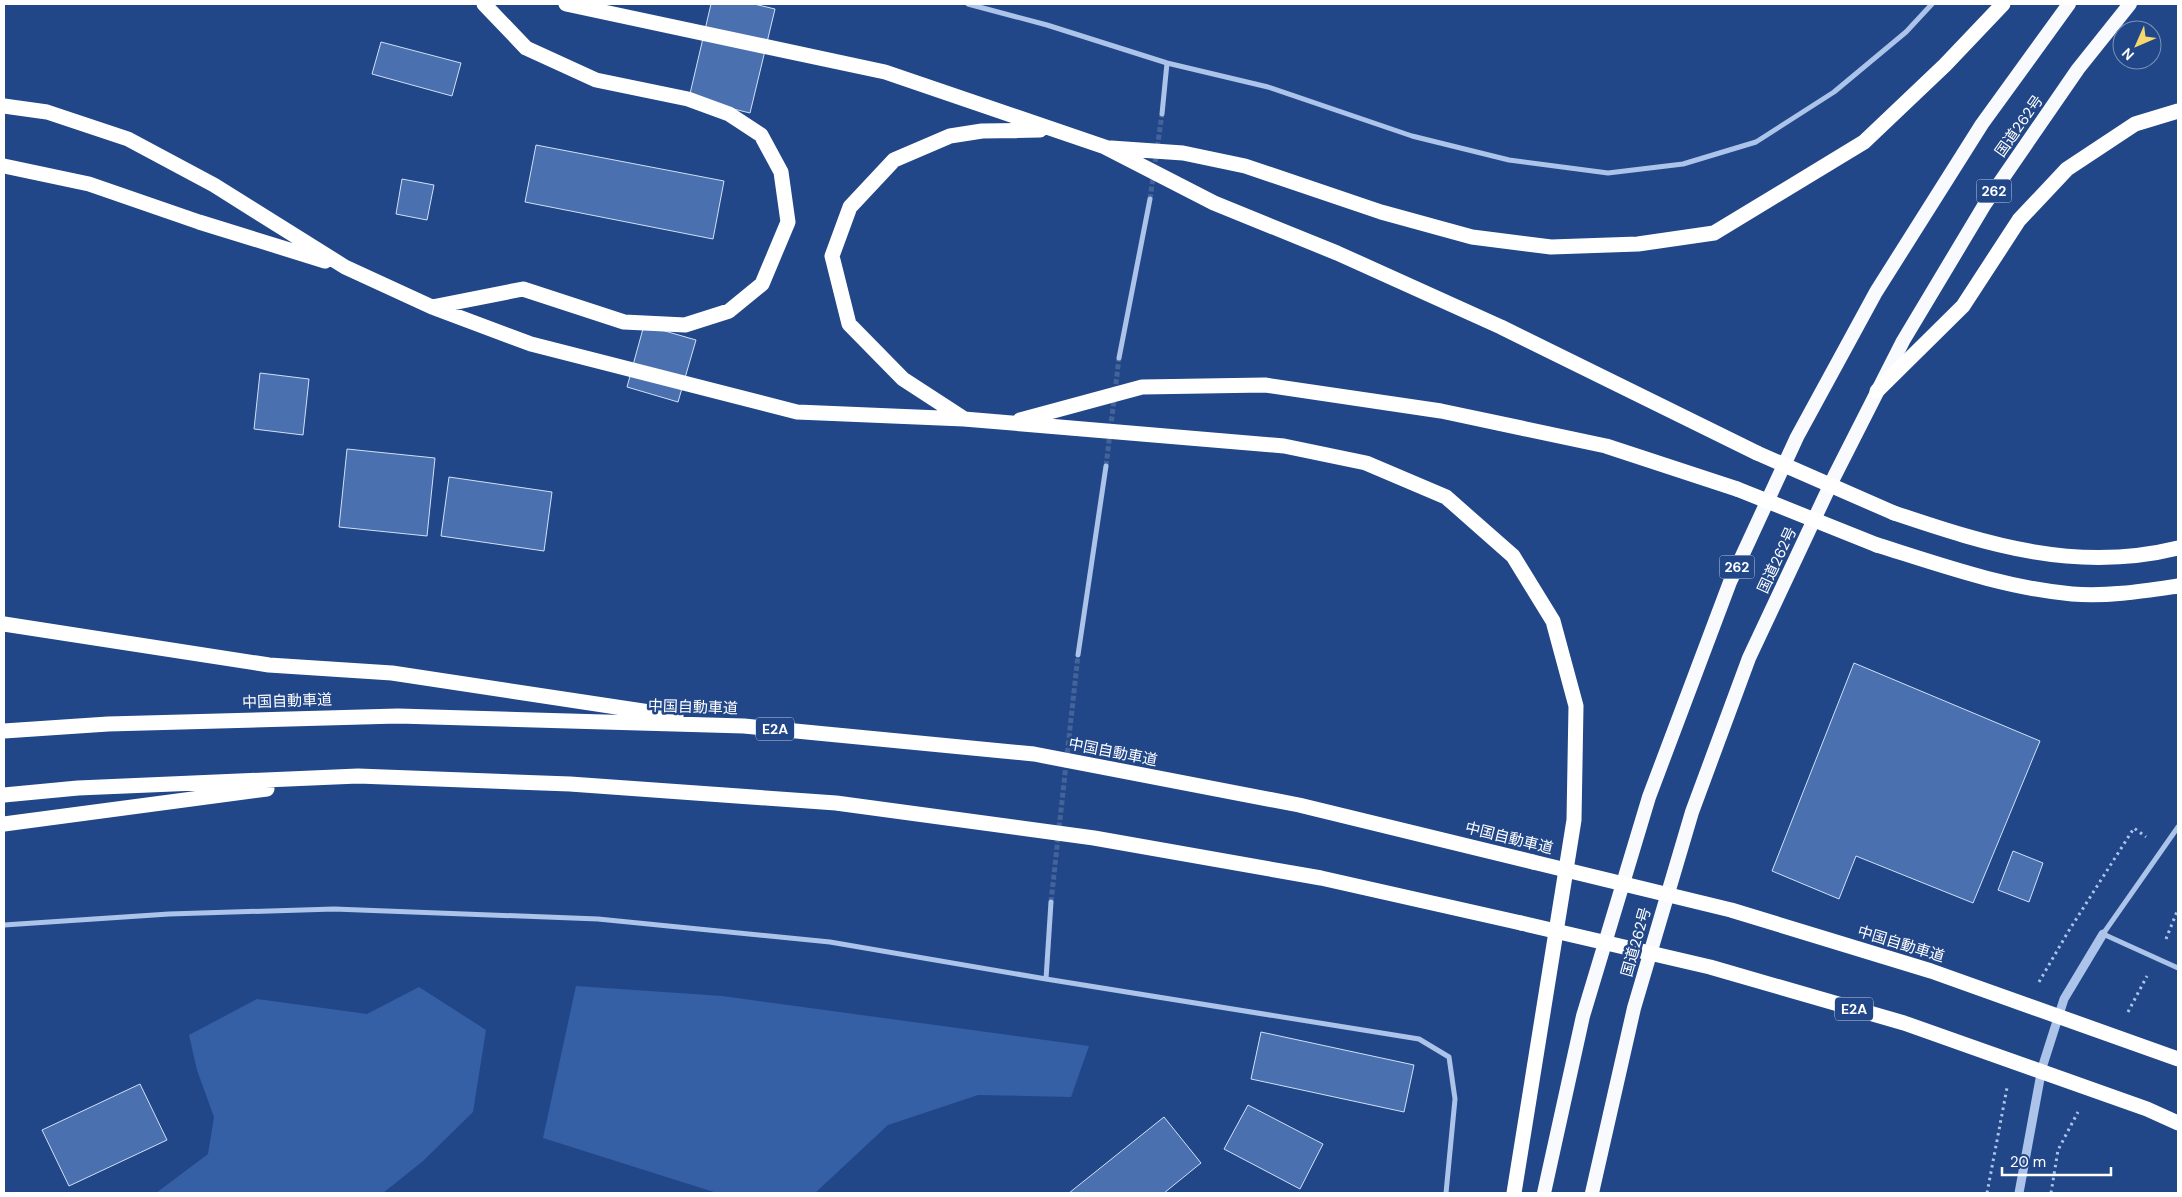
<svg xmlns="http://www.w3.org/2000/svg" width="2182" height="1197" font-family="'DM Sans','Noto Sans JP',sans-serif">
  <style>
    .green { fill: #3560a5 }
    .building { fill: #4a70b0; stroke: #d1e0f7 }
    .lines { fill: none; stroke-linecap: round; stroke-linejoin: round }
    .minor-tunnel { stroke: #43639a; stroke-width: 5; stroke-dasharray: 5 2.5; stroke-linecap: butt }
    .path { stroke: #acc4ea; stroke-width: 3; stroke-dasharray: 2.5 4; stroke-linecap: butt }
    .minor { stroke: #acc4ea; stroke-width: 5 }
    .tertiary { stroke: #acc4ea; stroke-width: 9 }
    .trunk { stroke: #f8fafe; stroke-width: 14 }
    .motorway { stroke: #fff; stroke-width: 15 }
    .motorway-bridge { stroke: #fff; stroke-width: 15 }
    .labels { text-anchor: middle; dominant-baseline: central; stroke-width: 5; stroke-linejoin: round; paint-order: stroke }
    .shield { fill: #224788; stroke: #bdc8db; stroke-width: 1 }
    .shield-label { font-size: 14px; font-weight: bold; fill: #fff }
    .street-label { font-size: 15px; fill: #fff; stroke: #224788 }
  </style>
  <rect width="100%" height="100%" fill="#224788"/>
  <path class="green" d="M576,986L722,996L1089,1046L1071,1097L978,1095L888,1125L815,1193H717L543,1138Z
    M419,987L486,1030L473,1112L423,1161L383,1193H156L208,1154L214,1117L197,1070L189,1035L257,999L367,1014Z"/>
  <path class="building" d="M711,4H754L775,9L750,113L689,98Z
    M381,42L461,63L452,96L372,74Z
    M536,145L724,181L713,239L525,202Z
    M402,179L434,185L427,220L396,214Z
    M644,325L696,340L678,402L627,387Z
    M260,373L309,379L303,435L254,429Z
    M347,449L435,458L427,536L339,527Z
    M449,477L552,492L544,551L441,536Z
    M1854,663L2040,741L1973,903L1856,856L1839,899L1772,871Z
    M2013,851L2043,863L2029,902L1998,890Z
    M1261,1032L1414,1065L1404,1112L1251,1079Z
    M140,1084L167,1140L69,1186L42,1130Z
    M1248,1105L1323,1144L1300,1189L1224,1149Z
    M1164,1117L1201,1163L1164,1193H1069Z"/>
  <g class="lines">
    <path class="minor-tunnel" d="M1150,199L1162,114
      M1106,466L1119,358
      M1051,902L1078,655"/>
    <path class="path" d="M2166,939L2178,909
      M2039,982L2068,932L2134,828L2146,837
      M2128,1012L2147,976
      M1987,1193L2007,1088
      M2051,1193L2058,1150L2078,1112"/>
    <path class="minor" d="M968,4L1047,25L1167,63L1268,87L1412,136L1509,160L1608,173L1683,164L1756,142L1834,92L1906,32L1932,4
      M1162,114L1167,63
      M1119,358L1150,199
      M1078,655L1106,466
      M2178,827L2103,934L2178,968
      M4,925L169,914L334,909L598,919L830,942L1046,979L1419,1039L1449,1057L1455,1099L1446,1193
      M1046,979L1051,902"/>
    <path class="tertiary" d="M2019,1193L2042,1068L2064,999L2103,934"/>
    <path class="trunk" d="M1544,1193L1583,1016L1649,797L1730,582L1797,437L1876,292L1982,124L2069,4
      M1592,1193L1634,1008L1692,812L1749,658L1835,475L1903,341L1985,204L2078,69L2130,4"/>
    <path class="motorway" d="M566,4L885,72L1105,147L1214,203L1337,253L1501,327L1757,453
      M4,106L47,112L128,139L214,185L345,267L432,307L531,344L797,412L964,419L1284,446L1366,463L1446,497L1513,556L1553,621L1576,706L1574,820L1514,1193
      M1111,148L1183,153L1245,166L1381,212L1472,237L1551,247L1638,244L1714,233L1864,142L1945,65L2003,4
      M4,166L89,184L199,222L325,261
      M432,307L523,289L624,322L685,325L729,311L762,284L788,222L781,172L761,135L729,114L688,99L596,80L526,48L484,4
      M1877,391L1963,306L2019,220L2067,169L2135,124L2178,111
      M963,418L903,379L849,324L832,256L850,207L894,160L950,136L982,131L1040,130
      M1020,420L1142,387L1265,385L1441,411L1606,446L1737,489
      M1894,513C1989,545 2077,573 2178,548
      M1877,545C1941,565 2005,588 2072,594C2107,597 2144,591 2178,586
      M4,624L269,665L392,673L676,716
      M4,731L108,724L398,716L744,726L1034,754L1299,805L1533,862
      M4,795L78,788L358,776L570,784L836,803L1094,838L1321,878L1521,923
      M4,824L267,789"/>
    <path class="motorway-bridge" d="M1757,453L1894,513
      M1737,489L1877,545
      M1533,862L1731,910L1931,971L2178,1059
      M1521,923L1710,967L1904,1023L2147,1109L2178,1123"/>
  </g>
  <g class="labels">
    <g class="shield">
      <rect x="1976.5" y="179.5" width="35" height="23" rx="4"/>
      <rect x="1719.5" y="555.5" width="35" height="23" rx="4"/>
      <rect x="756" y="717.5" width="38" height="23" rx="4"/>
      <rect x="1835" y="997.5" width="38" height="23" rx="4"/>
    </g>
    <g class="shield-label">
      <text x="1994" y="191">262</text>
      <text x="1737" y="567">262</text>
      <text x="775" y="729">E2A</text>
      <text x="1854" y="1009">E2A</text>
    </g>
    <g class="street-label">
      <text transform="translate(2019 126) rotate(-55)">国道262号</text>
      <text transform="translate(1777 560) rotate(-65)">国道262号</text>
      <text transform="translate(287 701) rotate(-2)">中国自動車道</text>
      <text transform="translate(693 707) rotate(2)">中国自動車道</text>
      <text transform="translate(1113 752) rotate(11)">中国自動車道</text>
      <text transform="translate(1509 838) rotate(14)">中国自動車道</text>
      <text transform="translate(1636 942) rotate(-74)">国道262号</text>
      <text transform="translate(1901 944) rotate(17)">中国自動車道</text>
    </g>
  </g>
  <rect width="2182" height="1197" fill="none" stroke="#ffffff" stroke-width="10"/>
  <g transform="translate(2137 45) rotate(225)"><circle r="24" fill="#224788" stroke="#7a91b8"/>
  <path d="M0-4L9 19L0 12L-9 19Z" fill="#f6d86e"/>
  <text y="-8" font-size="14" font-weight="bold" text-anchor="middle" fill="#ffffff">N</text>
  </g>
  <path d="M2002 1167v8h109v-8" fill="none" stroke="#ffffff" stroke-width="2.5"/>
  <text x="2010" y="1167" font-size="15" fill="#ffffff" stroke="#224788" stroke-width="4" paint-order="stroke">20 m</text>
</svg>
